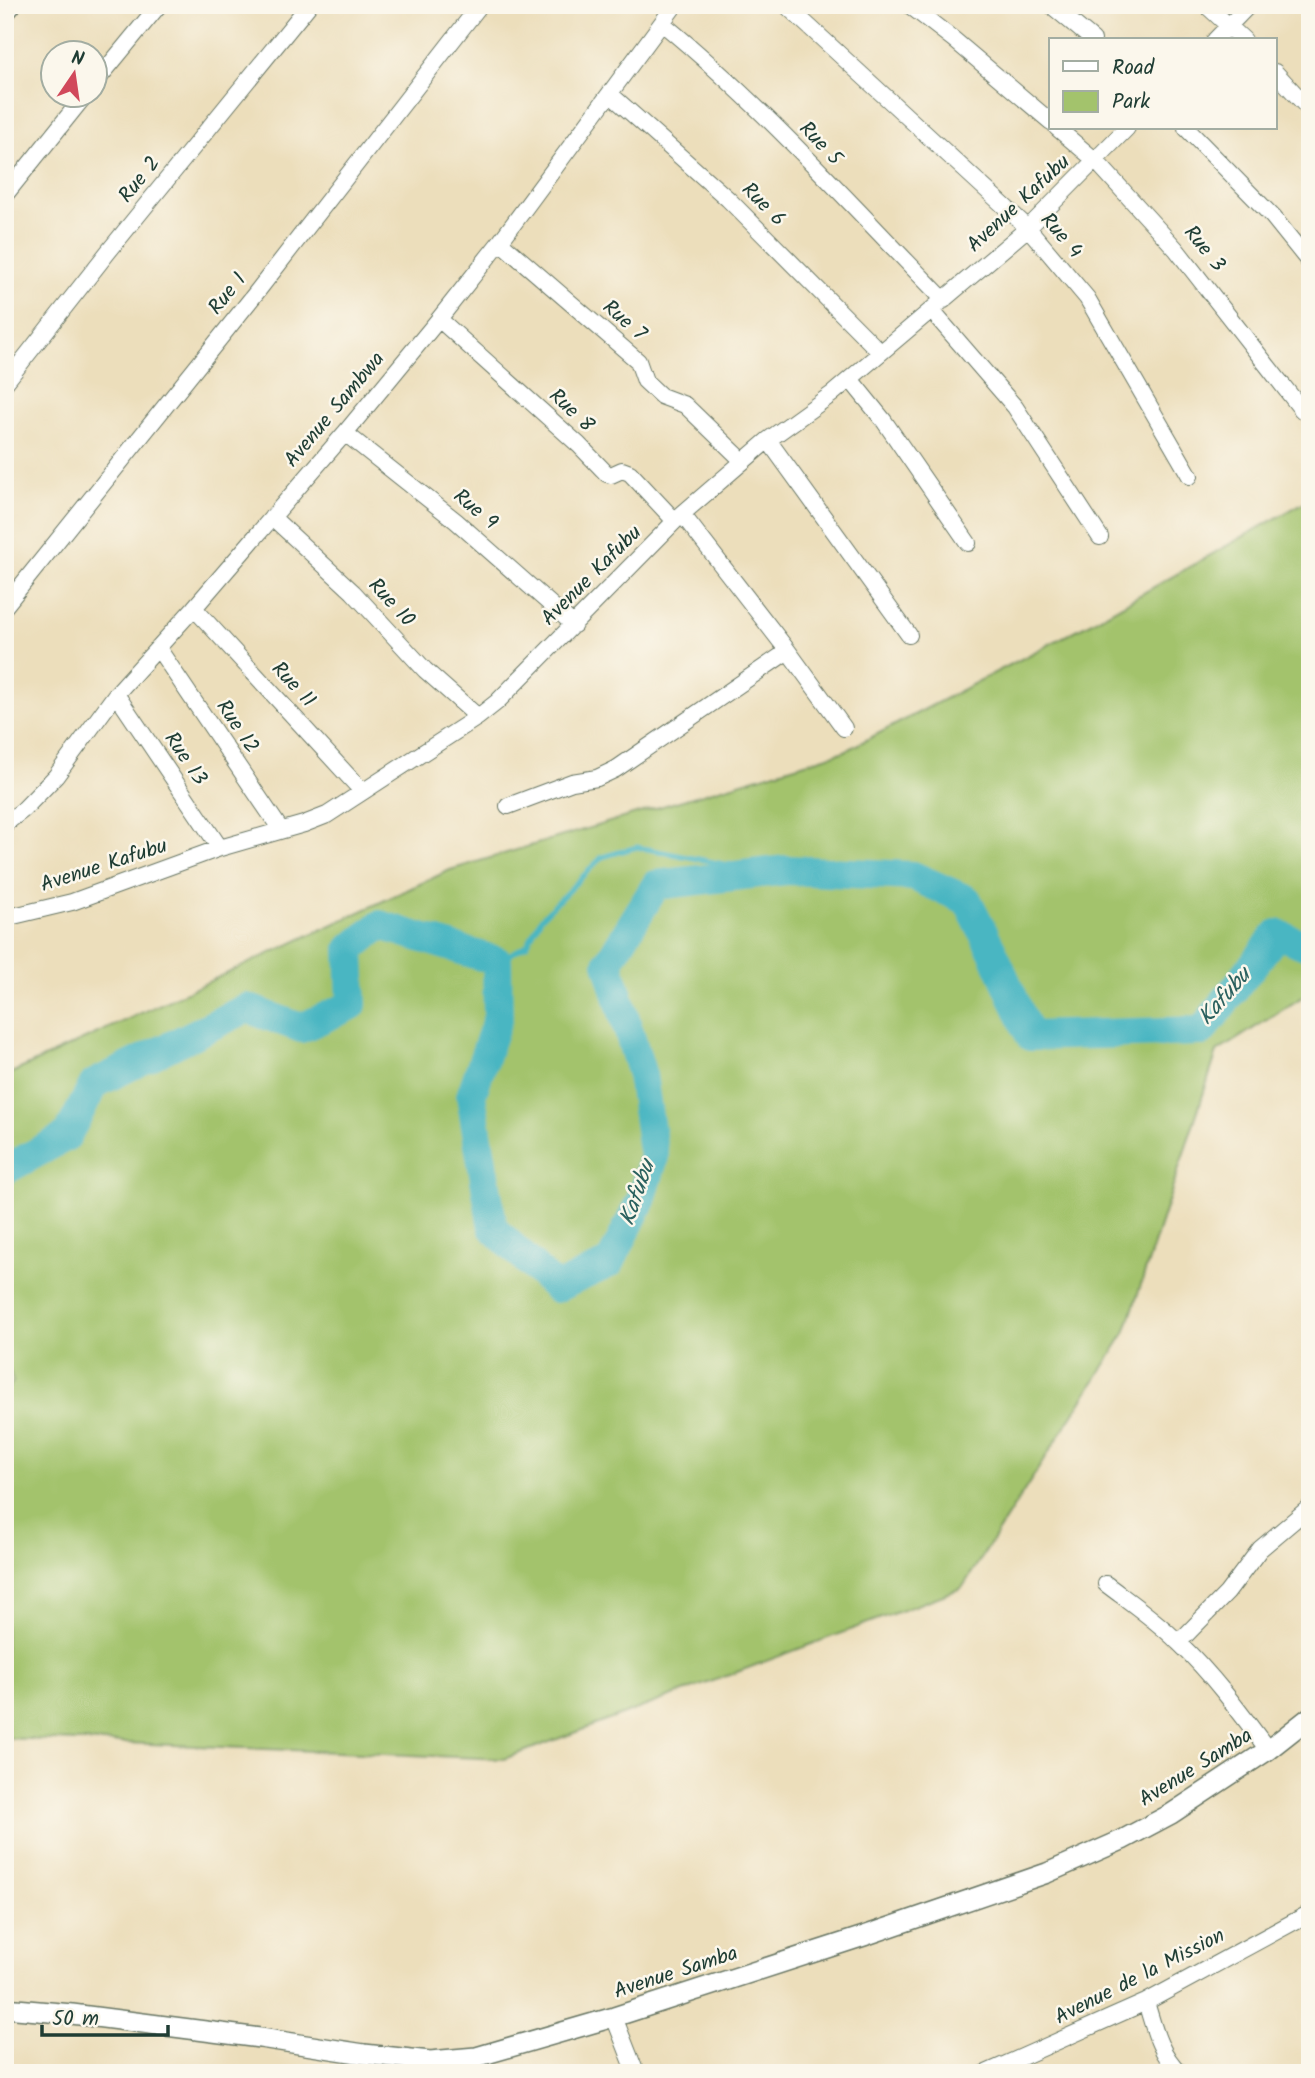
<svg xmlns="http://www.w3.org/2000/svg" width="1315" height="2078" font-family="Kalam,sans-serif">
  <style>
    .green { fill: #a3c36c; stroke: #618050; stroke-width: 2 }
    .lines { fill: none; stroke-linecap: round; stroke-linejoin: round }
    .stream { stroke: #48b6c2; stroke-width: 5 }
    .river { stroke: #48b6c2; stroke-width: 30 }
    .minor-casing { stroke: #677563; stroke-width: 18 }
    .tertiary-casing { stroke: #677563; stroke-width: 22 }
    .minor { stroke: #fff; stroke-width: 16 }
    .tertiary { stroke: #fff; stroke-width: 19 }
    .labels { text-anchor: middle; dominant-baseline: central; stroke-width: 5; stroke-linejoin: round; paint-order: stroke }
    .street-label { font-size: 21px; fill: #1f3d34; stroke: #fbf7ec }
    .water-label { font-size: 23px; font-style: italic; fill: #2b615f; stroke: #fbf7ec }
  </style>
  <rect width="100%" height="100%" fill="#fbf7ec"/>
  <filter id="ink" filterUnits="userSpaceOnUse"><feTurbulence type="fractalNoise" baseFrequency=".0143" numOctaves="2"/><feDisplacementMap in="SourceGraphic" scale="14" xChannelSelector="R" yChannelSelector="G"/><feConvolveMatrix kernelMatrix="1 2 1 2 8 2 1 2 1" color-interpolation-filters="sRGB"/></filter>
  <filter id="wash" filterUnits="userSpaceOnUse"><feTurbulence type="fractalNoise" baseFrequency=".00686" numOctaves="4" result="noise"/><feDisplacementMap in="SourceGraphic" scale="28" xChannelSelector="R" yChannelSelector="G"/><feGaussianBlur stdDeviation="1.57" result="paint"/><feColorMatrix in="noise" values="0 0 0 0 0 0 0 0 0 0 0 0 0 0 0 0 0 1.4 0 .05"/><feComposite in="paint" operator="in"/></filter>
  <g filter="url(#wash)">
    <rect width="100%" height="100%" fill="#ecdebb"/>
    <path class="green" d="M1310,499V992L1217,1052L1125,1333L962,1588L504,1759L5,1738V1391L13,1382L5,1356V1076L450,870L845,751L1088,624Z"/>
    <g class="lines">
      <path class="stream" d="M497,961L527,945L541,918L602,857L637,847L770,873"/>
      <path class="river" d="M5,1170L67,1136L94,1084L247,1008L301,1028L352,1005L350,949L380,925L497,961L498,1017L471,1096L493,1228L556,1288L610,1263L641,1200L654,1157L642,1075L608,963L656,885L787,870L913,876L967,900L993,952L1030,1036L1202,1031L1277,934L1310,947"/>
    </g>
  </g>
  <g filter="url(#ink)">
    <g class="lines">
      <defs>
        <path id="minor" d="M909,5L953,39L1051,122
          M1051,5L1093,40
          M1206,5L1244,40
          M789,8L1028,228L1087,298L1190,476
          M662,23C763,106 852,206 944,300
          M1215,40L1249,5
          M1275,72L1310,110
          M94,84L159,5
          M610,94L728,199L880,352
          M1057,128L1096,161L1176,249L1302,410
          M1186,128L1273,217L1310,263
          M5,195L86,94
          M500,242L638,361L645,381L661,396L685,405L743,461
          M931,310L1015,407L1100,537
          M439,319L579,445L607,474L611,475L622,470L630,473L675,521
          M850,379L884,421L968,543
          M5,383L108,252L309,5
          M345,433L456,521L574,625
          M768,440L909,635
          M682,514L788,651L844,728
          M272,517L353,592L425,670L478,717
          M5,606L256,293L480,5
          M194,608L362,791
          M158,648L281,830
          M116,694L220,848
          M508,806L572,782L597,778L616,769L788,651
          M5,824L23,810L56,776L116,694L194,608L345,433L439,319L500,242L675,5
          M5,918L72,902L220,848L304,824L327,815L478,717L497,702L682,514L768,440L832,394L1028,228L1127,128
          M1106,1584C1131,1603 1156,1620 1178,1642C1212,1674 1240,1712 1268,1750
          M1179,1642L1227,1593L1260,1549L1310,1507
          M1146,2002C1154,2028 1159,2053 1180,2073
          M614,2017L636,2073
          M986,2073L1146,2002L1310,1913"/>
        <path id="tertiary" d="M5,12L11,5
          M5,2008L72,2014L260,2038L364,2054L430,2061L476,2057L614,2017L864,1936L1047,1873L1122,1840L1171,1814L1268,1750L1310,1717"/>
      </defs>
      <use href="#minor" class="minor-casing"/>
      <use href="#tertiary" class="tertiary-casing"/>
      <use href="#minor" class="minor"/>
      <use href="#tertiary" class="tertiary"/>
    </g>
  </g>
  <g class="labels">
    <g class="street-label">
      <text transform="translate(820 144) rotate(46)">Rue 5</text>
      <text transform="translate(140 180) rotate(-51)">Rue 2</text>
      <text transform="translate(1019 204) rotate(-43)">Avenue Kafubu</text>
      <text transform="translate(763 205) rotate(45)">Rue 6</text>
      <text transform="translate(1061 236) rotate(49)">Rue 4</text>
      <text transform="translate(1204 249) rotate(51)">Rue 3</text>
      <text transform="translate(228 294) rotate(-51)">Rue 1</text>
      <text transform="translate(624 321) rotate(41)">Rue 7</text>
      <text transform="translate(335 410) rotate(-50)">Avenue Sambwa</text>
      <text transform="translate(571 411) rotate(43)">Rue 8</text>
      <text transform="translate(475 510) rotate(40)">Rue 9</text>
      <text transform="translate(592 576) rotate(-45)">Avenue Kafubu</text>
      <text transform="translate(391 603) rotate(47)">Rue 10</text>
      <text transform="translate(293 685) rotate(47)">Rue 11</text>
      <text transform="translate(237 727) rotate(56)">Rue 12</text>
      <text transform="translate(185 759) rotate(56)">Rue 13</text>
      <text transform="translate(104 866) rotate(-18)">Avenue Kafubu</text>
      <text transform="translate(1196 1768) rotate(-32)">Avenue Samba</text>
      <text transform="translate(676 1973) rotate(-18)">Avenue Samba</text>
      <text transform="translate(1140 1977) rotate(-27)">Avenue de la Mission</text>
    </g>
    <g class="water-label">
      <text transform="translate(1225 997) rotate(-49)">Kafubu</text>
      <text transform="translate(638 1193) rotate(-71)">Kafubu</text>
    </g>
  </g>
  <rect width="1315" height="2078" fill="none" stroke="#fbf7ec" stroke-width="28"/>
  <rect x="1049" y="38" width="228" height="91" fill="#fbf7ec" stroke="#a3ada2" stroke-width="2"/>
  <rect x="1063" y="61" width="35" height="10" fill="#ffffff" stroke="#a3ada2" stroke-width="2"/>
  <text x="1112" y="74" font-size="21" fill="#1f3d34">Road</text>
  <rect x="1063" y="91" width="35" height="21" fill="#a3c36c" stroke="#a3ada2" stroke-width="2"/>
  <text x="1112" y="108" font-size="21" fill="#1f3d34">Park</text>
  <g transform="translate(74 74) rotate(13)"><circle r="33" fill="#fbf7ec" stroke="#a3ada2" stroke-width="2"/>
  <path d="M0-5L12 26L0 18L-12 26Z" fill="#d1495b"/>
  <text y="-10" font-size="19" font-weight="bold" text-anchor="middle" fill="#1f3d34">N</text>
  </g>
  <path d="M42 2025v10h126v-10" fill="none" stroke="#1f3d34" stroke-width="3.5"/>
  <text x="52" y="2025" font-size="21" fill="#1f3d34" stroke="#fbf7ec" stroke-width="5" paint-order="stroke">50 m</text>
</svg>
